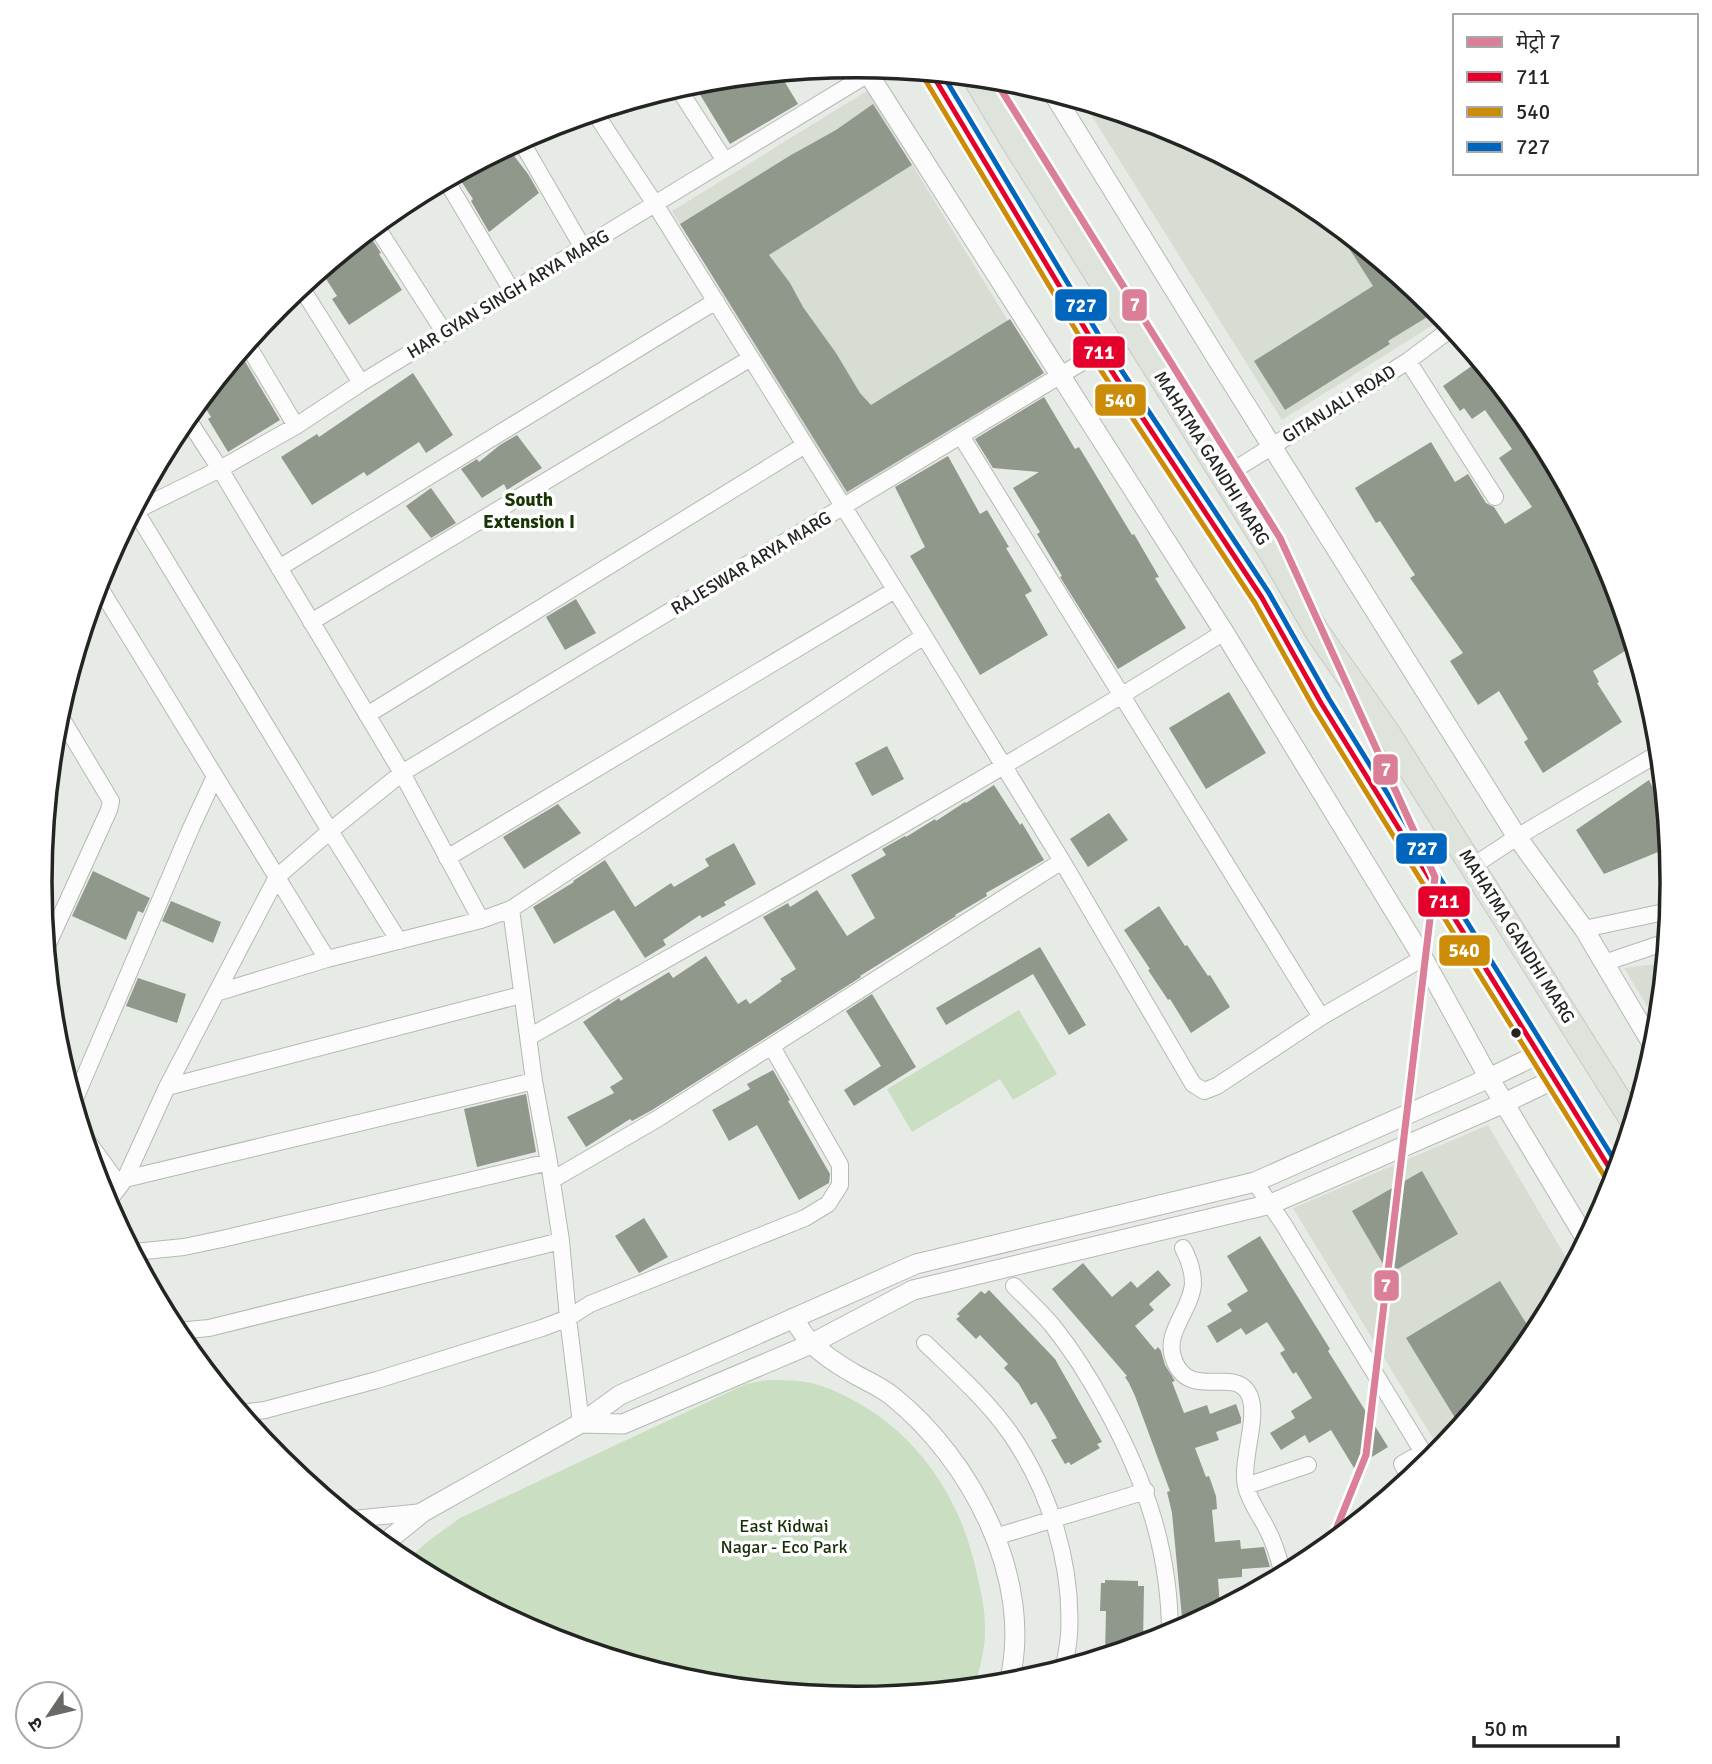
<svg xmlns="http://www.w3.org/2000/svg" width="1712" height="1764" font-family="Signika,'Noto Sans Devanagari',sans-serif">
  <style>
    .built { fill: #d7ddd3 }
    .green { fill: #cadfc1 }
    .building { fill: #90988c }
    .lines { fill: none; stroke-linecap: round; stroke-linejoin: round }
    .minor-casing { stroke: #b6b8b5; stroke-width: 18 }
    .tertiary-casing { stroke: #b6b8b5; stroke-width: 21 }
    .primary-casing { stroke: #c6c8c5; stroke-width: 26 }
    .minor { stroke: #fbfcfb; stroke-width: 16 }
    .tertiary { stroke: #fbfcfb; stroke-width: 19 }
    .primary { stroke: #dee3db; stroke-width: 24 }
    .bus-1-casing { stroke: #fff; stroke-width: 10 }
    .bus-2-casing { stroke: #fff; stroke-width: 10 }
    .bus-3-casing { stroke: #fff; stroke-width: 10 }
    .bus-1 { stroke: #e4002b; stroke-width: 5 }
    .bus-2 { stroke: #cd8c07; stroke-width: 5 }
    .bus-3 { stroke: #0065bd; stroke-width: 5 }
    .metro-1-casing { stroke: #fff; stroke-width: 12 }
    .metro-1 { stroke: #db7e97; stroke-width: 7 }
    .bus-dot { fill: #232522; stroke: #fff; stroke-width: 2.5 }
    .labels { text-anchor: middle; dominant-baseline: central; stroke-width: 7; stroke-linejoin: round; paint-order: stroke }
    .street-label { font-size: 18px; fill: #232522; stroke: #fff }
    .park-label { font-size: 18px; fill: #173007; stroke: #fff }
    .neighbourhood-label { font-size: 19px; font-weight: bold; fill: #183505; stroke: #fff }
    .rim { fill: none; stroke: #232522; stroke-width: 3.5 }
    .line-badge { stroke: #fff; stroke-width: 2.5 }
    .badge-label { font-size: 19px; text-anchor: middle; font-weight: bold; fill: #fff }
  </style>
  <rect width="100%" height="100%" fill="#e7ebe5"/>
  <path class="built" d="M867,91L1045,381L848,498L672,211Z
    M1083,102L1169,129L1310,204L1433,305L1444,318L1282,420Z
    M1664,963L1658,1024L1624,968Z
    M1488,1125L1571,1266L1534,1336L1440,1450L1293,1208Z"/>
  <path class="green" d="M1019,1010L1057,1074L1013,1100L1000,1079L912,1132L887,1089Z
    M768,1380C783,1380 797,1380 811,1383C828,1387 845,1395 860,1404C922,1440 961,1501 976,1570C981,1591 986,1612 985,1633C985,1651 979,1669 975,1686L856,1698L696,1682L543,1635L405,1561L431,1539L460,1518L746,1384Z"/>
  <path class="building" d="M780,74L798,104L730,144L693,83Z
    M873,104L912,165L769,255L790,283L803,307L836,353L860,393L871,405L1010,319L1044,373L847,492L680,224L791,155L836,130Z
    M508,148L528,174L539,193L489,232L471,201L473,199L457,175Z
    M1340,229L1433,305L1437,311L1388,341L1390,344L1285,410L1254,361L1373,286L1338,231Z
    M368,233L381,253L379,254L402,290L349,325L332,299L337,296L321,271Z
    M240,353L280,420L228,452L208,419L211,417L201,401Z
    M1479,361L1534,429L1610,570L1633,646L1593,671L1599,682L1597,683L1622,722L1543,773L1524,742L1528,739L1499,691L1478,705L1450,661L1463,653L1410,578L1415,575L1380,521L1376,523L1355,488L1431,442L1455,482L1468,474L1486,503L1494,507L1505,524L1532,507L1499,458L1512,449L1485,410L1472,419L1464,408L1460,411L1443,386Z
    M413,373L453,435L426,453L419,442L367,476L364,472L312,505L281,457L317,434L319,437Z
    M1044,397L1075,449L1079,447L1132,535L1134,534L1159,577L1155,578L1186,628L1118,669L1060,577L1062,576L1037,534L1040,532L1013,488L1039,472L993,468L975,439Z
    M517,435L542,468L507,490L504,484L482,498L461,469L477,459L479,462L500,445Z
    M948,456L980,514L987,510L1009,547L1006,548L1032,591L1025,595L1048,635L980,675L910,556L925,547L895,487Z
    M431,488L456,523L431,538L406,506Z
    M576,599L596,633L565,650L546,617Z
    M1229,692L1266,753L1206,789L1169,728Z
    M887,746L904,779L872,796L855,763Z
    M1649,780L1665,811L1668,848L1604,874L1576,830Z
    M994,785L1020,825L1022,823L1044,860L986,893L987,896L955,915L956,916L860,976L861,977L652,1110L632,1121L630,1119L586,1147L567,1117L614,1093L610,1087L623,1079L583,1022L619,998L621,1001L669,972L673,978L706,956L738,1004L746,999L750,1004L782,981L780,979L796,969L763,917L788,903L790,907L817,890L847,936L875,918L851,875L886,855L882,849L905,836L906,837L935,819L936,821L965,802L966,803Z
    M558,804L581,833L524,869L503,837Z
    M1109,813L1128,840L1088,867L1070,839Z
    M734,843L756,884L724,902L726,905L702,918L700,915L663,940L666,945L645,958L614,910L554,944L533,907L574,882L573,881L605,860L635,907L671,883L674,887L709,866L705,859Z
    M93,871L150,898L143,913L138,911L126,940L72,916Z
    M171,901L221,922L213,943L162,921Z
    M1159,906L1185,946L1187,945L1208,976L1210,975L1230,1007L1191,1033L1170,999L1168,1000L1148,970L1150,969L1124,930Z
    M1040,947L1086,1025L1069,1035L1033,974L946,1025L936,1008Z
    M138,978L186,994L177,1023L126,1006Z
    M872,994L916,1067L854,1106L844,1090L881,1066L846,1011Z
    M773,1070L790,1100L788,1101L830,1174L829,1183L799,1200L757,1125L729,1141L712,1110L750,1089L747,1084Z
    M526,1094L536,1152L477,1167L464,1109Z
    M1422,1171L1458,1234L1389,1274L1352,1211Z
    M644,1218L668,1257L639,1273L615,1236Z
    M1260,1236L1330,1349L1328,1351L1388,1447L1354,1468L1331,1430L1309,1443L1305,1435L1281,1450L1270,1433L1295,1418L1291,1411L1312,1398L1296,1372L1293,1374L1280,1353L1285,1350L1267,1322L1246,1335L1241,1328L1217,1343L1207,1326L1232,1311L1227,1304L1248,1291L1227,1256Z
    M1083,1263L1112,1297L1131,1281L1137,1288L1158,1270L1171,1285L1149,1304L1154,1310L1135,1326L1155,1350L1158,1347L1161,1351L1165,1365L1175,1381L1172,1382L1184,1413L1207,1405L1210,1414L1236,1404L1241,1418V1423L1216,1432L1219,1440L1195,1448L1206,1477L1209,1476L1216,1496L1217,1509L1212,1510L1215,1542L1240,1540L1241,1549L1264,1547L1270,1567L1242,1569V1577L1218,1579L1220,1608L1183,1628L1172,1513L1167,1492L1170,1491L1135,1396L1129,1383L1125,1377L1127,1376L1052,1289Z
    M1500,1281L1534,1336L1460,1426L1406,1338Z
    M989,1290L1055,1359L1102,1442L1097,1444L1100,1448L1071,1465L1069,1462L1065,1464L1051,1440L1057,1438L1047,1420L1036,1402L1031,1405L1019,1384L1004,1368L1008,1364L980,1335L976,1339L956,1319L960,1316L957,1314L981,1291L985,1294Z
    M1105,1580L1138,1581V1586H1144L1143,1643L1105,1655L1106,1611H1100L1101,1583H1105Z"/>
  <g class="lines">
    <defs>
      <path id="minor" d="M678,88L725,161
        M595,113L655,204L924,636L1062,861L1193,1084L1204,1091L1217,1086L1321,1017L1423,958
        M521,141L583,248
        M446,180L512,291
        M376,226L444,332
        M301,287L361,383
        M247,344L296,426
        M1408,361L1495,497
        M187,418L220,469L402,773L481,920
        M961,436L1321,1017
        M1223,477L1408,361L1452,328
        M135,510L330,831L399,941
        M133,512L220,469L296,426L361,383L878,68
        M279,568L716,301
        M98,585L327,959
        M311,622L751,358
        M367,715L805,445
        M447,858L895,590
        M1473,866L1517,837L1659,753
        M511,909L534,1081L549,1162L561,1241L568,1318L581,1423
        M1584,929L1669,911
        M47,946L109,810L111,801L59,714
        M1604,963L1666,942
        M216,993L327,959L481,920L511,909L924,636
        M529,1037C762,905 997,775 1224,632
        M167,1087L521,995
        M74,1101L191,828L215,776
        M86,1139L120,1186
        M125,1179L534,1081
        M552,1180L657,1119L1062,861
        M1255,1182L1284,1225L1429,1462
        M107,1203L125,1179L167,1087L277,877L330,831L402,773L1099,352
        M1183,1248C1189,1259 1193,1271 1193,1284C1191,1311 1163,1333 1174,1360C1189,1400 1231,1368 1247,1391C1262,1412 1240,1459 1246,1486C1249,1501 1260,1515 1267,1529C1275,1544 1279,1558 1283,1575
        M134,1252L184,1247L222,1239L549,1162
        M1014,1286C1027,1299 1040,1311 1052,1325C1073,1351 1091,1380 1107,1410C1146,1482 1170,1552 1170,1635
        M176,1331L209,1328L561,1241
        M925,1343C954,1371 986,1399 1010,1433C1050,1491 1073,1565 1069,1635C1068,1646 1066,1657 1064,1667
        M241,1413L265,1410L377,1380L542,1328L568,1318L590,1304L805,1218L828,1204L840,1185V1165L772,1047
        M1410,1477L1402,1464L1423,1452
        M1246,1486L1308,1465
        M353,1519L423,1512
        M995,1537L1146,1491"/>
      <path id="tertiary" d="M864,67L1224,632L1423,958L1489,1078L1586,1239
        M1053,93L1219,362L1517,837L1584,929L1654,1047
        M793,1318C799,1326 804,1337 812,1344C822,1353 839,1365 851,1372C864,1380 880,1386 892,1396C971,1459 1035,1580 1009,1683
        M581,1423L623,1424L811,1344L913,1290L1271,1204L1504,1103L1555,1079
        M385,1546L392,1537L423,1512L581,1423L620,1395L916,1264L1255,1182L1489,1078L1539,1054"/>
      <path id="primary" d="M932,74L982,159L1099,352L1262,598L1321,703L1615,1177
        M975,78L1009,135L1272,554L1318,633L1388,733L1632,1120"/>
    </defs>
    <use href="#minor" class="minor-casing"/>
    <use href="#tertiary" class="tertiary-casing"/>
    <use href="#primary" class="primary-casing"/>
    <use href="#minor" class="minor"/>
    <use href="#tertiary" class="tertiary"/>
    <use href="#primary" class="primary"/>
    <defs>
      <path id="bus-1" d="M932,74L1099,352L1262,598L1321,703L1615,1177"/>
      <path id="bus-2" d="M924,78L1092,357L1255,603L1314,708L1608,1182"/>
      <path id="bus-3" d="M943,75L1106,347L1269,593L1329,699L1618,1166"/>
    </defs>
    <use href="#bus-1" class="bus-1-casing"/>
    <use href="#bus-2" class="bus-2-casing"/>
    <use href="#bus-3" class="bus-3-casing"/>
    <use href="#bus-1" class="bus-1"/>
    <use href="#bus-2" class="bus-2"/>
    <use href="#bus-3" class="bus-3"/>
    <defs>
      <path id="metro-1" d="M995,80L1280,538L1435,877L1366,1455L1331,1542"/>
    </defs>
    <use href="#metro-1" class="metro-1-casing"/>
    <use href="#metro-1" class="metro-1"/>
  </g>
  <circle class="bus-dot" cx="1516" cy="1033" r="6"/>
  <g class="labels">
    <g class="street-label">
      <text transform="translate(508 294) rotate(-31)">HAR GYAN SINGH ARYA MARG</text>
      <text transform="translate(1339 404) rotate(-32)">GITANJALI ROAD</text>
      <text transform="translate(1212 458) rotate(58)">MAHATMA GANDHI MARG</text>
      <text transform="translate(751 563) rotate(-31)">RAJESWAR ARYA MARG</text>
      <text transform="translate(1517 936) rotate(58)">MAHATMA GANDHI MARG</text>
    </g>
    <g class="park-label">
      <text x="784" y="1526">East Kidwai<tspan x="784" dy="21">Nagar - Eco Park</tspan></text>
    </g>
    <g class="neighbourhood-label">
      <text x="529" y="500">South<tspan x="529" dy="22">Extension I</tspan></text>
    </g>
  </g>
  <path d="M0 0H1712V1764H0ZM52 882a804 804 0 1 1 1608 0a804 804 0 1 1-1608 0Z" fill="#fff" fill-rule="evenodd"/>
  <path class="rim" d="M52 882a804 804 0 1 1 1608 0a804 804 0 1 1-1608 0Z"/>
  <g class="line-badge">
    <rect x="1121" y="288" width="27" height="34" rx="7" fill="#db7e97"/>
    <rect x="1054" y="288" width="54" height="34" rx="7" fill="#0065bd"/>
    <rect x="1072" y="335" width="54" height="34" rx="7" fill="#e4002b"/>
    <rect x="1094" y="383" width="53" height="34" rx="7" fill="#cd8c07"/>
    <rect x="1372" y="753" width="27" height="33" rx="7" fill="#db7e97"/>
    <rect x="1395" y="832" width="53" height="33" rx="7" fill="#0065bd"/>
    <rect x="1417" y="885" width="54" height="33" rx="7" fill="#e4002b"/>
    <rect x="1438" y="934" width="53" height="33" rx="7" fill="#cd8c07"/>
    <rect x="1373" y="1269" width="27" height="33" rx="7" fill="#db7e97"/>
  </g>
  <g class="badge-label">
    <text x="1135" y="311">7</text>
    <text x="1081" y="312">727</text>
    <text x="1099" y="359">711</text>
    <text x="1120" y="407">540</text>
    <text x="1386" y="776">7</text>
    <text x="1422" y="855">727</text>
    <text x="1444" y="908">711</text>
    <text x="1464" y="957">540</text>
    <text x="1386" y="1292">7</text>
  </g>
  <rect x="1453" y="14" width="245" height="161" fill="#ffffff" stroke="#a7a8a7" stroke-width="2"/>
  <rect x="1467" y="37" width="35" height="10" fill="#db7e97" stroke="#a7a8a7" stroke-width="2"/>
  <text x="1516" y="49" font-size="21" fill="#232522">मेट्रो 7</text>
  <rect x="1467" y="72" width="35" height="10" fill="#e4002b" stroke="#a7a8a7" stroke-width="2"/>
  <text x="1516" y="84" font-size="21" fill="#232522">711</text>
  <rect x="1467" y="107" width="35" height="10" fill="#cd8c07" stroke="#a7a8a7" stroke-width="2"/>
  <text x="1516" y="119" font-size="21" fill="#232522">540</text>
  <rect x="1467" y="142" width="35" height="10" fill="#0065bd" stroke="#a7a8a7" stroke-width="2"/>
  <text x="1516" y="154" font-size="21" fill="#232522">727</text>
  <g transform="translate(49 1715) rotate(235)"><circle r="33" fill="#ffffff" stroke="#a7a8a7" stroke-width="2"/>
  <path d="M0-5L12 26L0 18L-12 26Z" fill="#686a66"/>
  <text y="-10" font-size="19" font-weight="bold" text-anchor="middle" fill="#232522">उ</text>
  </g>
  <path d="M1474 1736v10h144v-10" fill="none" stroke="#232522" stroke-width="3.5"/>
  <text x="1484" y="1736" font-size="21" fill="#232522" stroke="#ffffff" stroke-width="5" paint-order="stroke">50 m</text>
</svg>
